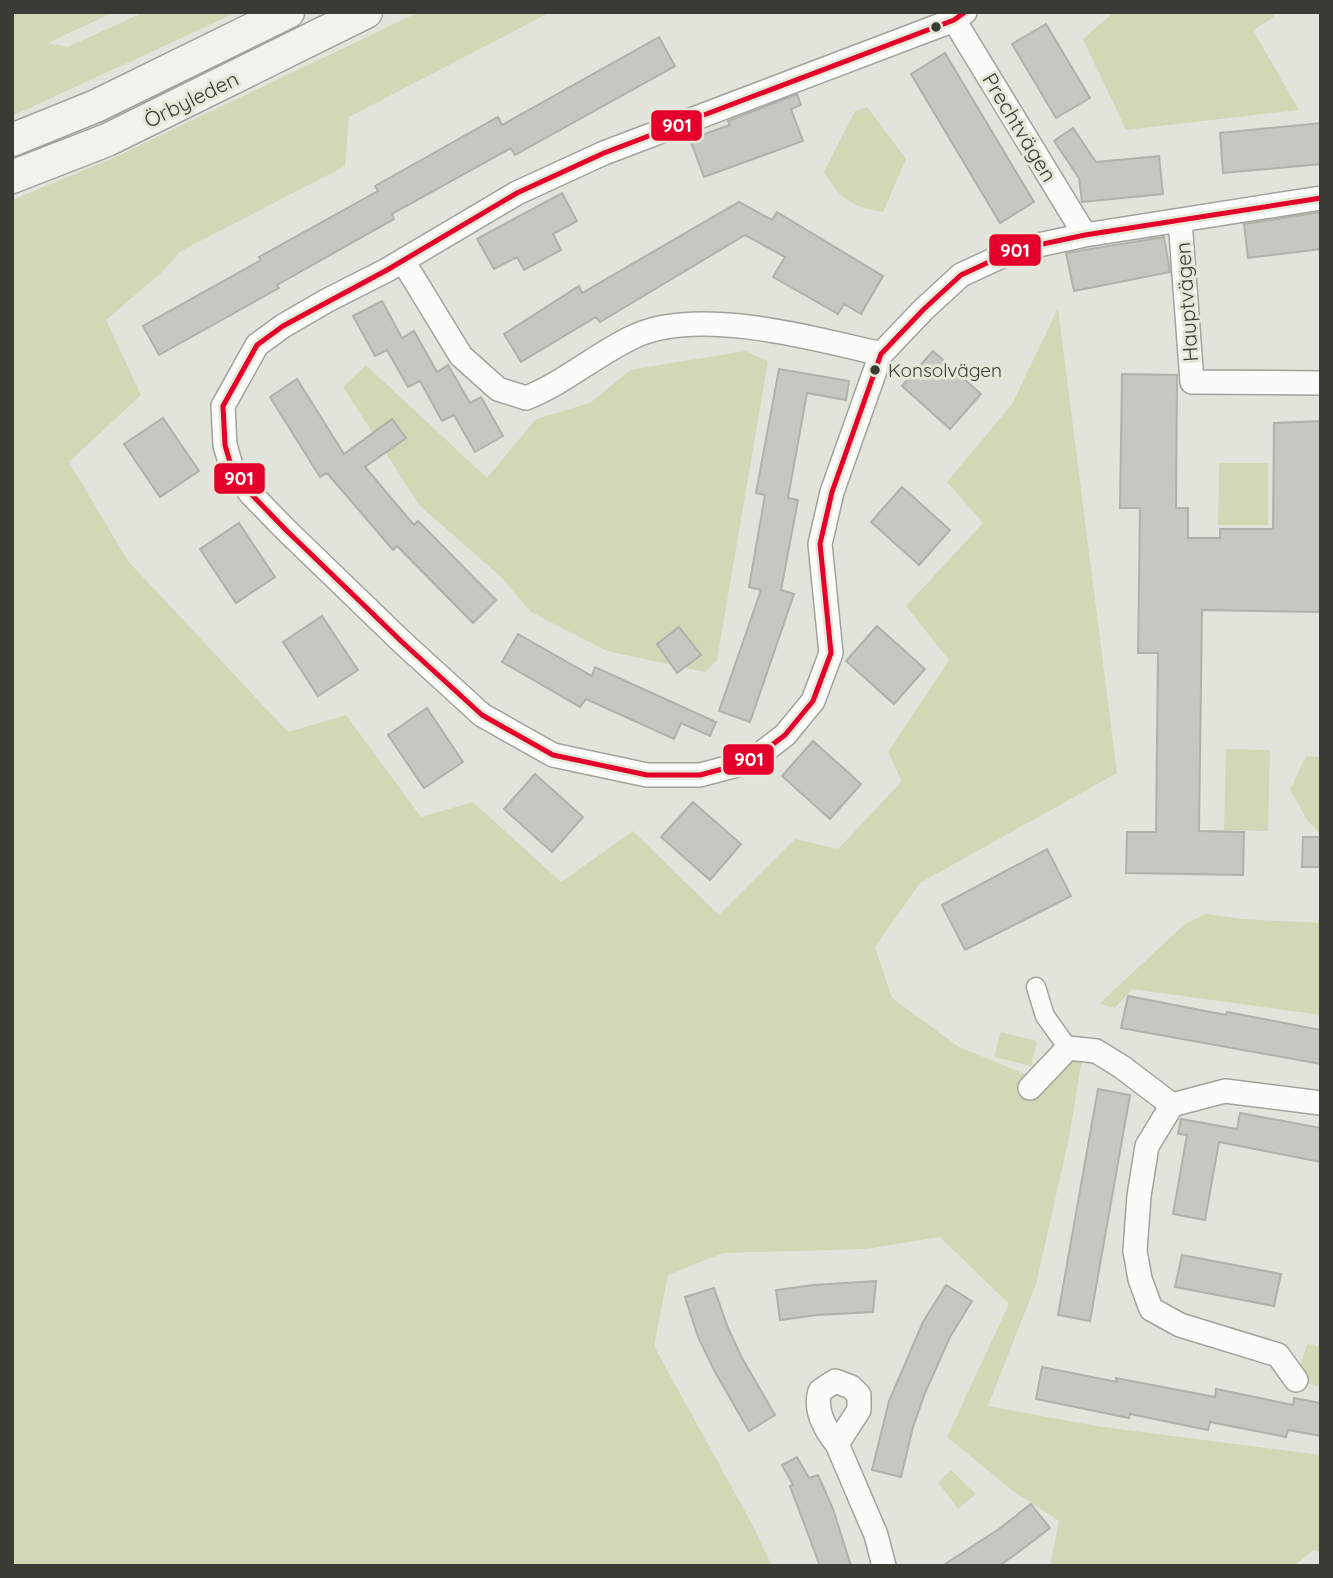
<svg xmlns="http://www.w3.org/2000/svg" width="1333" height="1578" font-family="Quicksand,sans-serif">
  <style>
    .green { fill: #d1d8b5 }
    .building { fill: #c5c7c0; stroke: #b0b1ab; stroke-width: 2 }
    .lines { fill: none; stroke-linecap: round; stroke-linejoin: round }
    .pedestrian-casing { stroke: #a1a39d; stroke-width: 21 }
    .minor-casing { stroke: #a1a39d; stroke-width: 26 }
    .secondary-casing { stroke: #a1a39d; stroke-width: 35 }
    .pedestrian { stroke: #fbfbfa; stroke-width: 18 }
    .minor { stroke: #fbfbfa; stroke-width: 23 }
    .secondary { stroke: #f0f2eb; stroke-width: 32 }
    .bus-1-casing { stroke: #e4e8d8; stroke-width: 10 }
    .bus-1 { stroke: #e4002b; stroke-width: 5 }
    .bus-dot { fill: #393b35; stroke: #e4e8d8; stroke-width: 2.5 }
    .labels { text-anchor: middle; dominant-baseline: central; stroke-width: 6; stroke-linejoin: round; paint-order: stroke }
    .bus-label { font-size: 19px; fill: #393b35; stroke: #e4e8d8; text-anchor: start }
    .street-label { font-size: 21px; fill: #393b35; stroke: #e4e8d8 }
    .line-badge { stroke: #e4e8d8; stroke-width: 2.5 }
    .badge-label { font-size: 19px; text-anchor: middle; font-weight: bold; fill: #fff }
  </style>
  <rect width="100%" height="100%" fill="#e2e4dc"/>
  <path class="green" d="M12,12H114L48,43L68,47L144,12H238L12,116Z
    M419,12H551L349,117L345,166L181,251L161,273L106,320L141,395L69,462L128,561L288,732L346,715L421,817L473,802L561,882L633,831L719,915L795,839L838,849L902,781L888,752L949,660L906,606L983,523L947,482L1012,404L1058,308L1117,773L920,883L875,947L892,998L959,1047L1027,1075L1082,1058L1069,1138L1036,1284L988,1406L1096,1426L1321,1455V1552L1313,1550L1294,1566H1050L1059,1521L1013,1491L947,1437L1009,1304L940,1237L866,1249L723,1253L668,1275L654,1346L752,1524L772,1566H12V200L111,159Z
    M1114,12H1274V17L1253,30L1299,110L1126,130L1083,39Z
    M867,107L906,159L883,212C850,206 841,200 824,172L855,111Z
    M745,351L768,361L717,660L705,672L607,651L531,612L500,576L420,506L343,387L366,365L487,478L536,419L590,403L630,370Z
    M1219,463H1268V525H1218Z
    M1226,749L1270,750L1268,831L1224,830Z
    M1306,756L1321,757V835L1307,820L1290,789Z
    M1206,914L1243,919L1321,923V1015L1132,989L1115,1008L1099,1004L1185,924Z
    M1001,1032L1037,1041L1031,1066L994,1057Z
    M1307,1344L1321,1347V1387L1296,1380Z
    M951,1470L976,1494L958,1509L938,1482Z"/>
  <path class="building" d="M1046,24L1090,98L1056,118L1012,44Z
    M659,37L675,66L515,155L511,148L392,214L394,219L277,285L279,288L159,355L143,326L261,260L259,257L378,191L375,186L498,117L502,125Z
    M945,53L1034,202L1000,223L911,74Z
    M797,94L801,105L791,109L803,141L704,177L690,139L730,125L728,121Z
    M1321,123V164L1223,173L1220,133Z
    M1073,128L1096,162L1159,156L1163,194L1082,202L1079,178L1054,141Z
    M562,193L577,221L553,234L561,250L524,270L517,257L494,269L477,239Z
    M739,202L772,220L777,212L883,276L861,314L844,304L838,314L773,277L785,257L745,235L600,322L596,317L521,362L504,334L579,286L582,293Z
    M1321,212V249L1248,258L1244,224Z
    M1164,237L1170,272L1074,291L1066,253Z
    M382,301L402,338L414,331L437,372L448,365L470,403L481,397L503,436L475,452L454,415L442,421L420,381L408,387L387,350L375,356L353,316Z
    M933,351L981,394L950,429L902,386Z
    M779,369L849,381L846,400L807,393L788,498L798,500L781,590L794,594L750,722L719,711L761,590L749,587L765,495L756,493Z
    M1122,374L1177,375L1176,508H1188V538H1220V529H1273L1274,423L1321,421V612L1202,610L1199,831L1244,832L1243,875L1126,873L1127,832H1156L1158,653H1138L1140,508H1120Z
    M297,379L344,454L392,419L406,438L365,467L414,525L418,521L496,600L473,623L397,546L393,550L327,473L320,477L270,397Z
    M163,418L199,471L160,497L124,444Z
    M902,487L950,530L919,565L871,522Z
    M239,523L275,577L236,603L200,549Z
    M322,616L358,670L318,696L283,642Z
    M877,626L925,669L894,704L846,661Z
    M679,627L701,655L677,673L657,644Z
    M518,634L592,676L595,667L716,722L710,736L681,723L674,739L586,699L580,707L502,662Z
    M427,708L463,762L424,788L388,735Z
    M813,741L861,784L830,819L782,776Z
    M535,774L583,817L552,852L504,809Z
    M693,802L741,844L710,880L661,837Z
    M1303,837H1321V867H1302Z
    M1047,849L1071,896L965,950L942,905Z
    M1128,996L1226,1015L1227,1012L1321,1030V1064L1121,1028Z
    M1098,1089L1130,1095L1090,1321L1058,1315Z
    M1240,1113L1321,1128V1162L1219,1142L1205,1220L1173,1214L1187,1135L1178,1134L1181,1119L1237,1129Z
    M1182,1255L1281,1274L1274,1306L1175,1287Z
    M876,1281L873,1312L817,1315L780,1320L776,1290L813,1285Z
    M946,1285L972,1301L950,1337L925,1393L913,1427L901,1477L872,1470L889,1401L923,1322Z
    M714,1288L728,1328L742,1358L775,1415L749,1431L715,1372L698,1337L685,1297Z
    M1042,1367L1117,1382L1116,1378L1215,1397L1216,1389L1293,1405L1294,1398L1321,1403V1436L1288,1430L1286,1437L1210,1422L1208,1430L1130,1414L1129,1418L1036,1399Z
    M797,1457L809,1478L818,1475L833,1509L851,1566H820L790,1486L793,1485L782,1465Z
    M1031,1504L1050,1528L1020,1551L999,1566H942L999,1529Z"/>
  <g class="lines">
    <defs>
      <path id="pedestrian" d="M1036,987L1045,1016L1068,1048"/>
      <path id="minor" d="M965,12L954,20L604,153L517,193L387,270L326,301L283,326L257,345L223,406L225,445L232,469L251,494L286,530L402,642L482,715L553,755L647,775H700L734,766L759,755L785,735L813,701L831,653L820,544L832,492L881,354L924,309L961,275L1015,250L1085,235L1321,198
        M954,20L1085,235
        M1180,220L1192,382L1321,383
        M403,261L461,356L498,389L526,398C566,382 595,355 633,337C696,306 814,338 881,354
        M1030,1088L1068,1048L1096,1051L1122,1067L1172,1105L1225,1091L1321,1103
        M1172,1105L1147,1146L1139,1196L1135,1251L1140,1279L1151,1309L1180,1325L1278,1355L1296,1380
        M837,1444L859,1410V1395L851,1387L835,1381L820,1391C814,1410 825,1429 837,1444L876,1535L884,1566"/>
      <path id="secondary" d="M12,140L96,106L288,12
        M12,177L107,140L366,12"/>
    </defs>
    <use href="#pedestrian" class="pedestrian-casing"/>
    <use href="#minor" class="minor-casing"/>
    <use href="#secondary" class="secondary-casing"/>
    <use href="#pedestrian" class="pedestrian"/>
    <use href="#minor" class="minor"/>
    <use href="#secondary" class="secondary"/>
    <defs>
      <path id="bus-1" d="M965,12L954,20L604,153L517,193L387,270L283,326L257,345L223,406L225,445L232,469L251,494L286,530L402,642L482,715L553,755L647,775H700L734,766L759,755L785,735L813,701L831,653L820,544L832,492L881,354L924,309L961,275L1015,250L1085,235L1321,198"/>
    </defs>
    <use href="#bus-1" class="bus-1-casing"/>
    <use href="#bus-1" class="bus-1"/>
  </g>
  <g class="bus-dot">
    <circle cx="936" cy="27" r="6"/>
    <circle cx="875" cy="370" r="6"/>
  </g>
  <g class="labels">
    <g class="bus-label">
      <text x="888" y="370">Konsolvägen</text>
    </g>
    <g class="street-label">
      <text transform="translate(191 99) rotate(-26)">Örbyleden</text>
      <text transform="translate(1020 127) rotate(59)">Prechtvägen</text>
      <text transform="translate(1186 302) rotate(-94)">Hauptvägen</text>
    </g>
  </g>
  <g class="line-badge">
    <rect x="650" y="109" width="53" height="33" rx="7" fill="#e4002b"/>
    <rect x="988" y="233" width="54" height="34" rx="7" fill="#e4002b"/>
    <rect x="213" y="462" width="53" height="33" rx="7" fill="#e4002b"/>
    <rect x="722" y="743" width="53" height="33" rx="7" fill="#e4002b"/>
  </g>
  <g class="badge-label">
    <text x="677" y="132">901</text>
    <text x="1015" y="257">901</text>
    <text x="239" y="485">901</text>
    <text x="749" y="766">901</text>
  </g>
  <rect width="1333" height="1578" fill="none" stroke="#393b35" stroke-width="28"/>
</svg>
